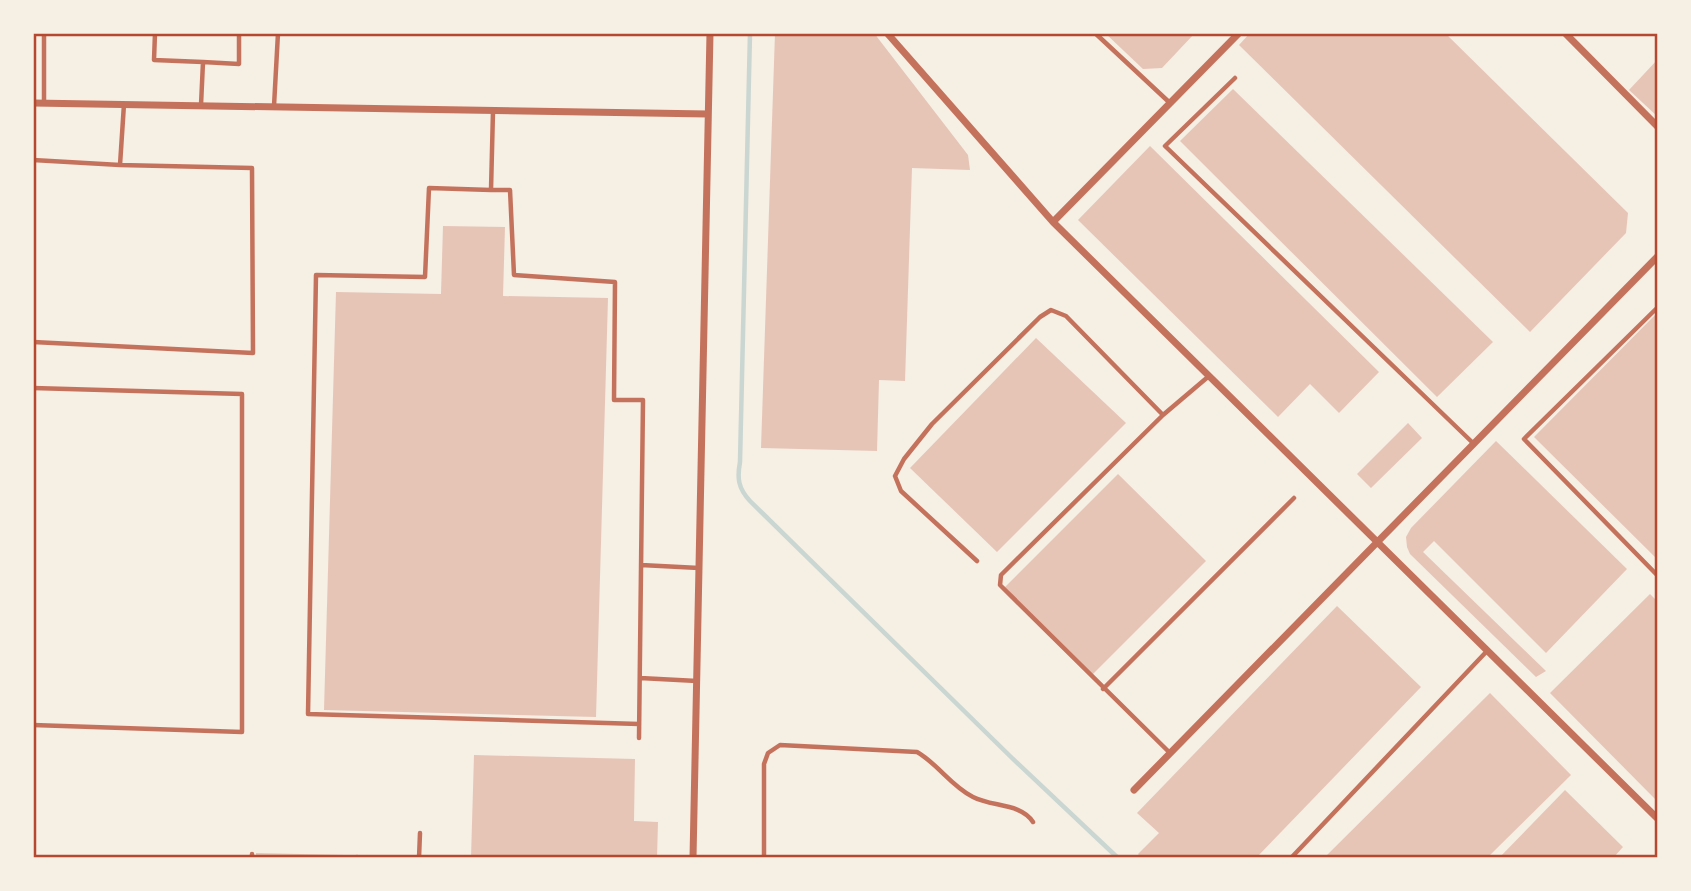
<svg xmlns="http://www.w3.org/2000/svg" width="1691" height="891" font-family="Montserrat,sans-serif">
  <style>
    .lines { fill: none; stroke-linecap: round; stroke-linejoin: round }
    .stream { stroke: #c9d6d2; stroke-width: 4.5 }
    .building { fill: #e6c5b7 }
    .service { stroke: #c5725c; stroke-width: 4.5 }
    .minor { stroke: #c5725c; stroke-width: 7 }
    .neatline { fill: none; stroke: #b5482f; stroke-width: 2.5 }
  </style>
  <rect width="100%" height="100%" fill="#f6efe4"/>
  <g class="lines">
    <path class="stream" d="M750,33L740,462C737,478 738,488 750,501L1012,758L1118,858"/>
  </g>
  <path class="building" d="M775,33H874L968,155L970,170L912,168L905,381L879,380L877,451L761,448Z
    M1105,33H1195L1162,68L1143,69Z
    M1250,33H1445L1628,213L1626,233L1530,332L1239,45Z
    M1658,59V117L1629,90Z
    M1233,89L1493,342L1437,397L1180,141Z
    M1150,146L1379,372L1339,413L1310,384L1278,417L1078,220Z
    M443,226L505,227L503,296L608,298L596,717L324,710L336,292L441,294Z
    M1658,312V560L1534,437Z
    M1036,338L1126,423L997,552L910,468Z
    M1408,423L1422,438L1371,488L1357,474Z
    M1496,441L1627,569L1546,653L1434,541L1423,552L1546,671L1536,677L1410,554L1407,547L1406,537L1411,528Z
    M1118,474L1206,561L1092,675L1005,587Z
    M1650,594L1658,602V802L1550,693Z
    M1337,606L1421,687L1256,858H1141L1138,854L1159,833L1137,813Z
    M1490,693L1571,775L1487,858H1324Z
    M474,755L635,759L634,821L658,822L657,858H471Z
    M1565,790L1623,847L1613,858H1499Z
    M256,853L344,855V858H256Z"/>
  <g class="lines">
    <path class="service" d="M155,33L154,60L203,62L201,105
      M1095,33L1170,103
      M203,62L239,64V33
      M1235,78L1165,146L1474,444
      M44,103V33
      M274,106L278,33
      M493,111L491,190H510L514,275L615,282L614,400H643L639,738
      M33,160L120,165L252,168L253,353L33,342
      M120,165L124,104
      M491,190L429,188L425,277L316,275L308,714L639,724
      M1658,307L1524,439L1658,576
      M33,388L242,394V732L33,725
      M977,561L901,491L895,476L904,459L932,424L1040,317L1051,310L1066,316L1163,415
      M641,565L699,568
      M640,678L697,681
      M1103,689L1294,498
      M1170,753L1000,585L1001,575L1163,415L1209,376
      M252,858V854
      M357,858V857
      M419,858L420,833
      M764,858V764L768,753L780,745L917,752C938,764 951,786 973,797C992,807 1021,803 1033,822
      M1291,858L1487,651"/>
    <path class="minor" d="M887,33L1053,222L1658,819
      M1565,33L1658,127
      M33,103L708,114
      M1053,222L1239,33
      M1134,790L1658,256
      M693,858L710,33"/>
  </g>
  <rect width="1691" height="891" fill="none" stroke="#f6efe4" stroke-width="70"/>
  <rect x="35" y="35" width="1621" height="821" class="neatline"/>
</svg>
